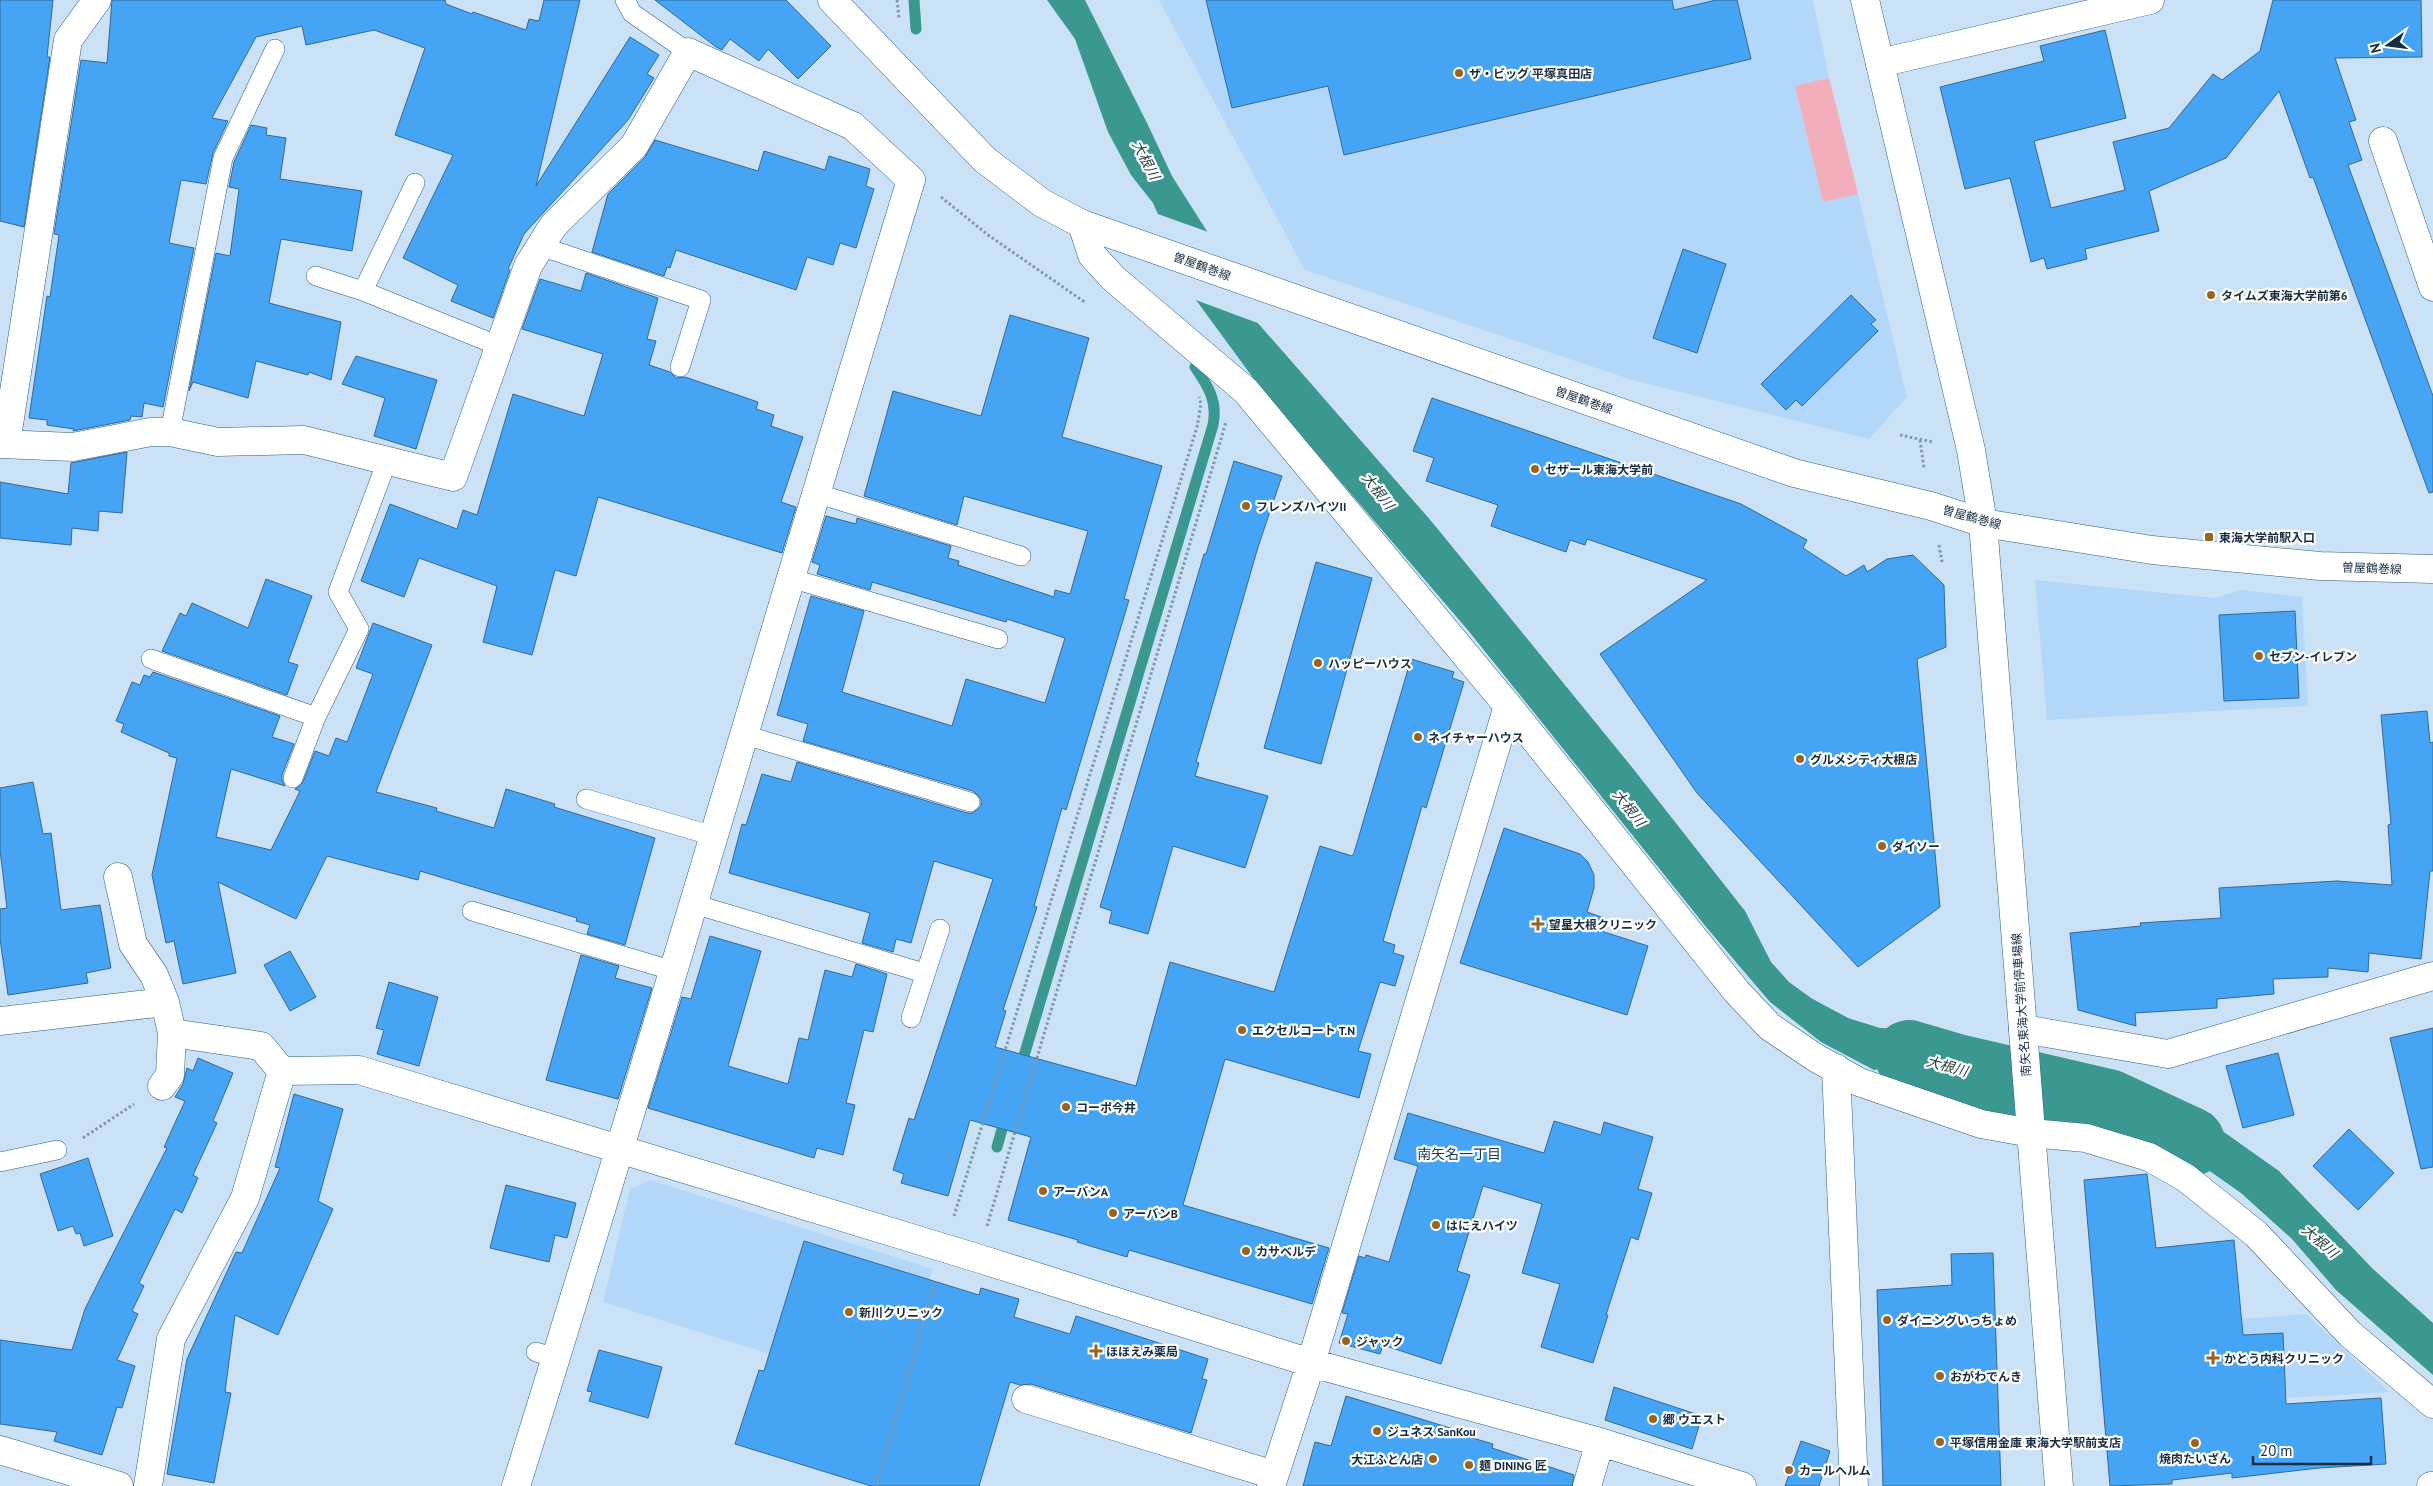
<svg xmlns="http://www.w3.org/2000/svg" width="2433" height="1486" font-family="'PT Sans','Noto Sans JP',sans-serif">
  <style>
    .built { fill: #b3d7f9 }
    .green { fill: #f3aebb }
    .water { fill: #3b9890 }
    .pier { fill: #cbe1f5 }
    .lines { fill: none; stroke-linecap: round; stroke-linejoin: round }
    .stream { stroke: #3b9890; stroke-width: 11 }
    .river { stroke: #3b9890; stroke-width: 70 }
    .building { fill: #45a5f4; stroke: #356895 }
    .service-casing { stroke: #2c608c; stroke-width: 20 }
    .minor-casing { stroke: #2c608c; stroke-width: 29 }
    .tertiary-casing { stroke: #2c608c; stroke-width: 29 }
    .secondary-casing { stroke: #2c608c; stroke-width: 29 }
    .path { stroke: #8197ab; stroke-width: 3; stroke-dasharray: 2.5 2.5; stroke-linecap: butt }
    .service { stroke: #fff; stroke-width: 19 }
    .minor { stroke: #fff; stroke-width: 28 }
    .tertiary { stroke: #fff; stroke-width: 28 }
    .secondary { stroke: #fff; stroke-width: 28 }
    .poi-dot { fill: #9b631e; stroke: #fff; stroke-width: 2 }
    .labels { text-anchor: middle; dominant-baseline: central; stroke-width: 4.5; stroke-linejoin: round; paint-order: stroke }
    .poi-label { font-size: 12px; font-weight: bold; fill: #182d41; stroke: #fff; text-anchor: start }
    .street-label { font-size: 12px; fill: #182d41; stroke: #fff }
    .water-label { font-size: 14px; font-style: italic; fill: #264340; stroke: #fff }
    .neighbourhood-label { font-size: 14px; fill: #113959; stroke: #fff }
  </style>
  <rect width="100%" height="100%" fill="#cbe1f5"/>
  <path class="built" d="M1159,0H1813L1829,78L1795,87L1823,202L1858,194L1907,397L1869,439L1632,380L1305,270Z
    M2035,580L2215,598L2241,590L2302,597L2308,706L2047,720Z
    M650,1180L933,1269L894,1393L603,1302L630,1189Z
    M2306,1314L2389,1392L2103,1409L2100,1402L2098,1341L2168,1325Z"/>
  <path class="green" d="M1829,78L1858,194L1823,202L1795,86Z"/>
  <path class="water" d="M1047,0H1085L1148,125L1172,176L1210,236L1257,322L1432,522L1631,766L1745,911L1771,962L1789,982L1811,998L1848,1018L1880,1028L1915,1029L1956,1044L2061,1064L2149,1085L2187,1106L2279,1171L2373,1269L2433,1323V1375L2336,1290L2292,1239L2241,1193L2184,1153L2146,1133L2110,1121V1111L2098,1099L2083,1089L2073,1086L2012,1079L1969,1084L1949,1081L1894,1065L1874,1070L1821,1042L1770,1002L1707,928L1467,629L1262,390L1196,300L1153,203L1131,175L1108,132L1075,39Z"/>
  <path class="pier" d="M1155,213L1211,233L1263,325L1193,299L1175,251Z
    M1975,1045L2076,1064L2078,1090L2012,1082L1977,1085Z"/>
  <g class="lines">
    <path class="stream" d="M914,0L916,29
      M1020,1069L1213,425C1218,401 1208,386 1195,367
      M997,1147L1006,1115"/>
    <path class="river" d="M1909,1055L1957,1069L2108,1104L2190,1142"/>
  </g>
  <path class="building" d="M0,0H53L47,57H50L24,227L0,221Z
    M112,0H445L446,4L472,14L473,12L526,30L529,19L539,21L544,0H580L536,186L630,37L659,55L647,74L654,78L628,120L524,234L508,269L510,270L493,318L451,301L458,285L403,258L453,155L395,135L425,48L374,30L306,45L302,26L256,37L212,118L228,121L213,153L206,184L181,180L169,243L194,248L163,407L144,403L142,417L131,416L130,420L73,431L74,429L47,425V420L29,418L47,296L50,297L59,235L54,234L81,60L107,63Z
    M655,0H786L831,46L798,79L768,49L759,61L730,39L722,50L716,47Z
    M1206,0H1672L1674,10L1716,0H1737L1751,59L1344,155L1328,86L1232,108Z
    M2273,0H2421L2422,57L2335,58L2356,120L2349,122L2362,160L2348,165L2433,396V492L2429,493L2313,177L2310,178L2279,91L2226,158L2149,191L2159,231L2085,249L2087,259L2047,269L2044,258L2031,262L2010,178L1965,189L1940,87L2044,61L2040,46L2105,30L2126,118L2034,141L2051,208L2125,190L2113,142L2169,128L2213,74L2222,80L2260,51Z
    M251,125L267,128L266,135L286,138L280,179L362,191L352,251L281,239L269,303L341,322L331,380L309,372L308,375L256,361L248,398L193,382L189,391L216,253L230,256L239,189L229,187L234,162Z
    M655,140L758,171L764,151L825,170L829,156L870,169L866,186L874,189L856,248L840,243L833,265L807,257L796,290L676,250L670,268L667,267L664,276L592,252L608,194L645,157Z
    M1683,249L1726,264L1697,353L1653,338Z
    M586,273L658,298L647,339L656,341L649,365L670,372L676,378L685,377L758,402L756,409L774,415L771,426L803,437L781,502L796,507L782,553L598,497L576,576L555,570L532,655L483,642L497,586L419,558L404,597L361,581L390,504L457,529L463,510L477,515L513,394L584,416L603,354L522,329L540,279L581,291Z
    M1851,295L1876,320L1871,324L1878,331L1802,406L1796,400L1786,410L1761,384Z
    M1010,315L1089,338L1062,437L1162,466L1124,599L1129,600L1066,810L1062,808L1034,906L1037,907L1003,1010L1006,1011L995,1047L1136,1086L1170,962L1274,992L1320,846L1352,856L1354,853L1411,659L1454,672L1452,678L1464,682L1426,808L1422,806L1383,941L1395,945L1393,953L1404,956L1395,986L1380,982L1358,1051L1371,1054L1359,1098L1225,1059L1183,1205L1329,1248L1312,1304L1129,1250L1127,1257L1077,1242L1078,1240L1008,1220L1031,1137L970,1120L948,1196L901,1183L904,1174L893,1170L909,1118L914,1120L993,879L934,861L911,943L896,939L893,952L862,943L870,913L729,873L742,824L746,825L762,774L791,782L797,762L967,813H973L981,806V799L973,791L803,741L808,724L777,715L811,596L864,611L842,692L952,726L966,679L1045,703L1065,638L1007,619L1006,622L872,582L870,590L817,574L820,565L812,562L826,516L856,524L857,518L951,546L948,558L959,561L958,565L1054,597L1055,590L1070,594L1088,531L964,496L957,525L864,496L893,391L981,416Z
    M356,356L437,380L416,449L374,436L385,398L342,384Z
    M1432,398L1741,504L1807,540L1803,548L1846,576L1864,565L1867,572L1887,559L1913,555L1944,585L1946,647L1917,659L1940,907L1858,967L1697,793L1600,654L1707,580L1587,539L1585,545L1570,540L1566,552L1491,526L1498,505L1426,481L1434,458L1413,451Z
    M127,452L122,513L99,511L98,531L72,528L71,545L0,538V482L68,494L71,463Z
    M1234,461L1282,476L1258,547L1196,762L1199,763L1195,776L1268,796L1245,868L1173,846L1148,934L1109,923L1112,911L1100,907L1204,554H1206Z
    M1316,562L1372,578L1321,764L1264,748Z
    M266,579L312,596L288,662L298,665L287,695L162,651L180,613L186,616L192,603L248,628Z
    M2295,611L2299,698L2224,701L2219,615Z
    M373,623L432,645L376,792L437,808L436,811L494,828L506,789L555,804L554,807L655,838L625,945L587,934L590,925L576,921L577,918L420,871L418,880L327,856L296,919L218,882L236,973L183,984L174,941L166,943L152,875L177,758L169,756V753L121,732L124,724L116,721L132,682L140,685L144,675L150,677L153,672L280,716L272,737L294,744L282,775V780L285,786L231,769L216,837L271,850L300,791L295,789L303,782L315,751L329,756L336,738L347,742L373,674L356,668Z
    M2427,711L2430,743L2433,742V871H2430L2421,959L2369,953L2368,972L2328,968V977L2273,979L2274,994L2217,999V1008L2135,1013L2136,1026L2078,1010L2070,933L2141,926L2140,923L2221,918L2219,888L2337,881L2392,885L2388,825L2391,824L2381,715Z
    M33,782L43,834L51,833L61,910L100,905L111,968L86,973L88,983L8,995L0,939V909L7,908L0,850V788Z
    M1504,828L1580,854L1588,862L1594,875V888L1587,912L1604,918L1601,931L1648,946L1627,1015L1460,963Z
    M710,936L761,951L728,1066L788,1084L799,1038L808,1040L825,970L852,977L856,964L887,974L873,1032L864,1030L846,1103L855,1105L843,1155L817,1148L814,1158L648,1108L682,997L691,999Z
    M290,951L316,997L290,1011L264,965Z
    M581,955L619,966L615,978L652,988L618,1099L546,1080Z
    M389,982L438,997L419,1066L377,1054L384,1030L376,1028Z
    M2433,1028V1167L2421,1169L2390,1038Z
    M2278,1053L2294,1115L2243,1128L2226,1066Z
    M198,1058L233,1073L213,1121L217,1123L193,1175L198,1178L182,1213L175,1209L139,1283L144,1286L132,1311L138,1314L117,1360L135,1366L122,1408L117,1407L102,1455L54,1441L57,1432L0,1424V1340L72,1350L85,1309L101,1277L167,1148L164,1147L185,1101L175,1097L183,1084L187,1068L193,1071Z
    M294,1094L343,1109L318,1201L333,1209L278,1335L235,1315L225,1392L231,1393L214,1483L167,1474L187,1359L236,1252L242,1253L280,1168L275,1167Z
    M1408,1113L1544,1153L1554,1121L1601,1135L1604,1122L1653,1137L1638,1189L1652,1193L1638,1240L1631,1237L1606,1315H1608L1593,1363L1541,1347L1560,1284L1522,1273L1542,1204L1483,1186L1457,1271L1470,1275L1441,1364L1383,1345L1380,1354L1339,1343L1348,1314L1342,1313L1359,1256L1365,1258L1366,1255L1389,1262L1418,1166L1394,1159Z
    M2349,1129L2394,1173L2358,1210L2313,1166Z
    M88,1158L113,1236L84,1246L80,1233L76,1234L73,1226L58,1231L40,1174Z
    M2147,1174L2156,1248L2234,1240L2243,1335L2283,1333L2286,1404L2381,1398L2386,1464L2319,1468L2232,1478V1473L2172,1480V1484L2110,1486L2084,1180Z
    M506,1185L576,1203L567,1238L555,1235L549,1262L490,1248Z
    M804,1241L979,1295L981,1288L1019,1299L1014,1317L1070,1334L1076,1316L1208,1359L1202,1379L1207,1380L1191,1433L1031,1384L1020,1385L1010,1382L979,1486H871L735,1444L759,1370L764,1371Z
    M1993,1253L2001,1486H1883L1877,1290L1952,1285L1951,1254Z
    M599,1350L662,1367L648,1418L589,1401L592,1392L587,1391Z
    M1614,1387L1702,1416L1692,1449L1605,1420Z
    M1346,1396L1460,1431L1459,1434L1493,1444L1492,1448L1574,1475L1572,1486H1303L1315,1442L1331,1446Z
    M1801,1441L1830,1451L1819,1486H1785Z"/>
  <g class="lines">
    <defs>
      <path id="service" d="M625,0L632,13L688,52
        M540,246L701,300L680,367
        M316,276L363,291L499,346
        M363,291L415,183
        M170,432L223,158L275,49
        M815,493L1021,556
        M790,578L998,639
        M151,659L316,717
        M745,735L970,802
        M293,778L316,717L359,629L338,592L387,461
        M586,799L714,836
        M694,904L924,973
        M472,911L674,971
        M911,1018L940,929
        M0,1162L57,1150
        M536,1352L556,1358"/>
      <path id="minor" d="M1880,63L2150,0
        M2383,141L2433,287
        M1082,224L1092,255L1113,278L1246,391L1508,706L1737,992L1770,1027L1816,1058L1859,1082L1981,1124L2031,1133L2086,1138L2149,1157L2186,1178L2256,1234L2350,1334L2433,1404
        M0,444L73,447L151,432H170L218,442L304,440L453,477L528,266L553,226L634,146L688,52L853,126L911,180C778,615 652,1052 516,1486
        M6,444L68,40L97,0
        M118,877L133,944L154,975L165,1002L172,1033L170,1075L162,1086
        M0,1021L165,1002
        M2023,1029L2168,1054L2433,976
        M172,1033L261,1046L282,1071
        M1836,1068L1854,1486
        M282,1071L359,1070L977,1258L1311,1363L1600,1442L1742,1486
        M1026,1399L1274,1475
        M0,1450L119,1486
        M148,1486L171,1339L245,1198L282,1071
        M1271,1486L1311,1363L1508,706
        M1587,1486L1600,1442
        M2431,1486H2433"/>
      <path id="tertiary" d="M1865,0L1971,450L1983,523"/>
      <path id="secondary" d="M832,0L985,160L1042,203L1082,224L1794,473L1931,506L1983,523L2152,550L2320,566L2433,569
        M1983,523L2059,1486"/>
    </defs>
    <use href="#service" class="service-casing"/>
    <use href="#minor" class="minor-casing"/>
    <use href="#tertiary" class="tertiary-casing"/>
    <use href="#secondary" class="secondary-casing"/>
    <path class="path" d="M897,0L899,18
      M941,197L988,235L1086,303
      M1900,435L1933,442
      M1920,440L1924,468
      M1939,545L1942,562
      M83,1138L134,1104
      M954,1216L1197,427L1201,404L1199,397
      M987,1226L1226,422
      M876,1486L935,1282"/>
    <use href="#service" class="service"/>
    <use href="#minor" class="minor"/>
    <use href="#tertiary" class="tertiary"/>
    <use href="#secondary" class="secondary"/>
  </g>
  <g class="poi-dot">
    <circle cx="1459" cy="73" r="5"/>
    <circle cx="2211" cy="295" r="5"/>
    <circle cx="1535" cy="469" r="5"/>
    <circle cx="1246" cy="506" r="5"/>
    <rect x="2204" y="532" width="10" height="10" rx="2.5"/>
    <circle cx="2259" cy="656" r="5"/>
    <circle cx="1318" cy="663" r="5"/>
    <circle cx="1418" cy="737" r="5"/>
    <circle cx="1800" cy="759" r="5"/>
    <circle cx="1882" cy="846" r="5"/>
    <path d="M1535.5 916.5h5v5h5v5h-5v5h-5v-5h-5v-5h5z"/>
    <circle cx="1242" cy="1030" r="5"/>
    <circle cx="1066" cy="1107" r="5"/>
    <circle cx="1043" cy="1191" r="5"/>
    <circle cx="1113" cy="1213" r="5"/>
    <circle cx="1436" cy="1225" r="5"/>
    <circle cx="1246" cy="1251" r="5"/>
    <circle cx="849" cy="1312" r="5"/>
    <circle cx="1887" cy="1320" r="5"/>
    <circle cx="1346" cy="1341" r="5"/>
    <path d="M1093.5 1343.5h5v5h5v5h-5v5h-5v-5h-5v-5h5z"/>
    <path d="M2210.5 1350.5h5v5h5v5h-5v5h-5v-5h-5v-5h5z"/>
    <circle cx="1940" cy="1376" r="5"/>
    <circle cx="1653" cy="1419" r="5"/>
    <circle cx="1377" cy="1431" r="5"/>
    <circle cx="1940" cy="1442" r="5"/>
    <circle cx="2195" cy="1443" r="5"/>
    <circle cx="1433" cy="1459" r="5"/>
    <circle cx="1469" cy="1465" r="5"/>
    <circle cx="1789" cy="1470" r="5"/>
  </g>
  <g class="labels">
    <g class="poi-label">
      <text x="1469" y="73">ザ・ビッグ 平塚真田店</text>
      <text x="2221" y="295">タイムズ東海大学前第6</text>
      <text x="1545" y="469">セザール東海大学前</text>
      <text x="1256" y="506">フレンズハイツII</text>
      <text x="2219" y="537">東海大学前駅入口</text>
      <text x="2269" y="656">セブン-イレブン</text>
      <text x="1328" y="663">ハッピーハウス</text>
      <text x="1428" y="737">ネイチャーハウス</text>
      <text x="1810" y="759">グルメシティ大根店</text>
      <text x="1892" y="846">ダイソー</text>
      <text x="1549" y="924">望星大根クリニック</text>
      <text x="1252" y="1030">エクセルコート T.N</text>
      <text x="1076" y="1107">コーポ今井</text>
      <text x="1053" y="1191">アーバンA</text>
      <text x="1123" y="1213">アーバンB</text>
      <text x="1446" y="1225">はにえハイツ</text>
      <text x="1256" y="1251">カサベルデ</text>
      <text x="859" y="1312">新川クリニック</text>
      <text x="1897" y="1320">ダイニングいっちょめ</text>
      <text x="1356" y="1341">ジャック</text>
      <text x="1106" y="1351">ほほえみ薬局</text>
      <text x="2224" y="1358">かとう内科クリニック</text>
      <text x="1950" y="1376">おがわでんき</text>
      <text x="1663" y="1419">郷 ウエスト</text>
      <text x="1387" y="1431">ジュネス SanKou</text>
      <text x="1950" y="1442">平塚信用金庫 東海大学駅前支店</text>
      <text x="2195" y="1458" text-anchor="middle">焼肉たいざん</text>
      <text x="1423" y="1459" text-anchor="end">大江ふとん店</text>
      <text x="1479" y="1465">麺 DINING 匠</text>
      <text x="1799" y="1470">カールヘルム</text>
    </g>
    <g class="street-label">
      <text transform="translate(1202 266) rotate(20)">曽屋鶴巻線</text>
      <text transform="translate(1584 400) rotate(19)">曽屋鶴巻線</text>
      <text transform="translate(1972 517) rotate(15)">曽屋鶴巻線</text>
      <text transform="translate(2372 568) rotate(2)">曽屋鶴巻線</text>
      <text transform="translate(2021 1005) rotate(-94)">南矢名東海大学前停車場線</text>
    </g>
    <g class="water-label">
      <text transform="translate(1146 160) rotate(62)">大根川</text>
      <text transform="translate(1378 491) rotate(52)">大根川</text>
      <text transform="translate(1629 808) rotate(51)">大根川</text>
      <text transform="translate(1947 1066) rotate(15)">大根川</text>
      <text transform="translate(2320 1241) rotate(41)">大根川</text>
    </g>
    <g class="neighbourhood-label">
      <text x="1459" y="1154">南矢名一丁目</text>
    </g>
  </g>
  <g transform="translate(2388 45) rotate(256)" stroke="#ffffff" stroke-width="4" paint-order="stroke">
  <path d="M0-4L9 19L0 12L-9 19Z" fill="#182d41"/>
  <text y="-8" font-size="14" font-weight="bold" text-anchor="middle" fill="#182d41">N</text>
  </g>
  <path d="M2253 1456v8h118v-8" fill="none" stroke="#182d41" stroke-width="2.5"/>
  <text x="2260" y="1456" font-size="15" fill="#182d41" stroke="#ffffff" stroke-width="4" paint-order="stroke">20 m</text>
</svg>
